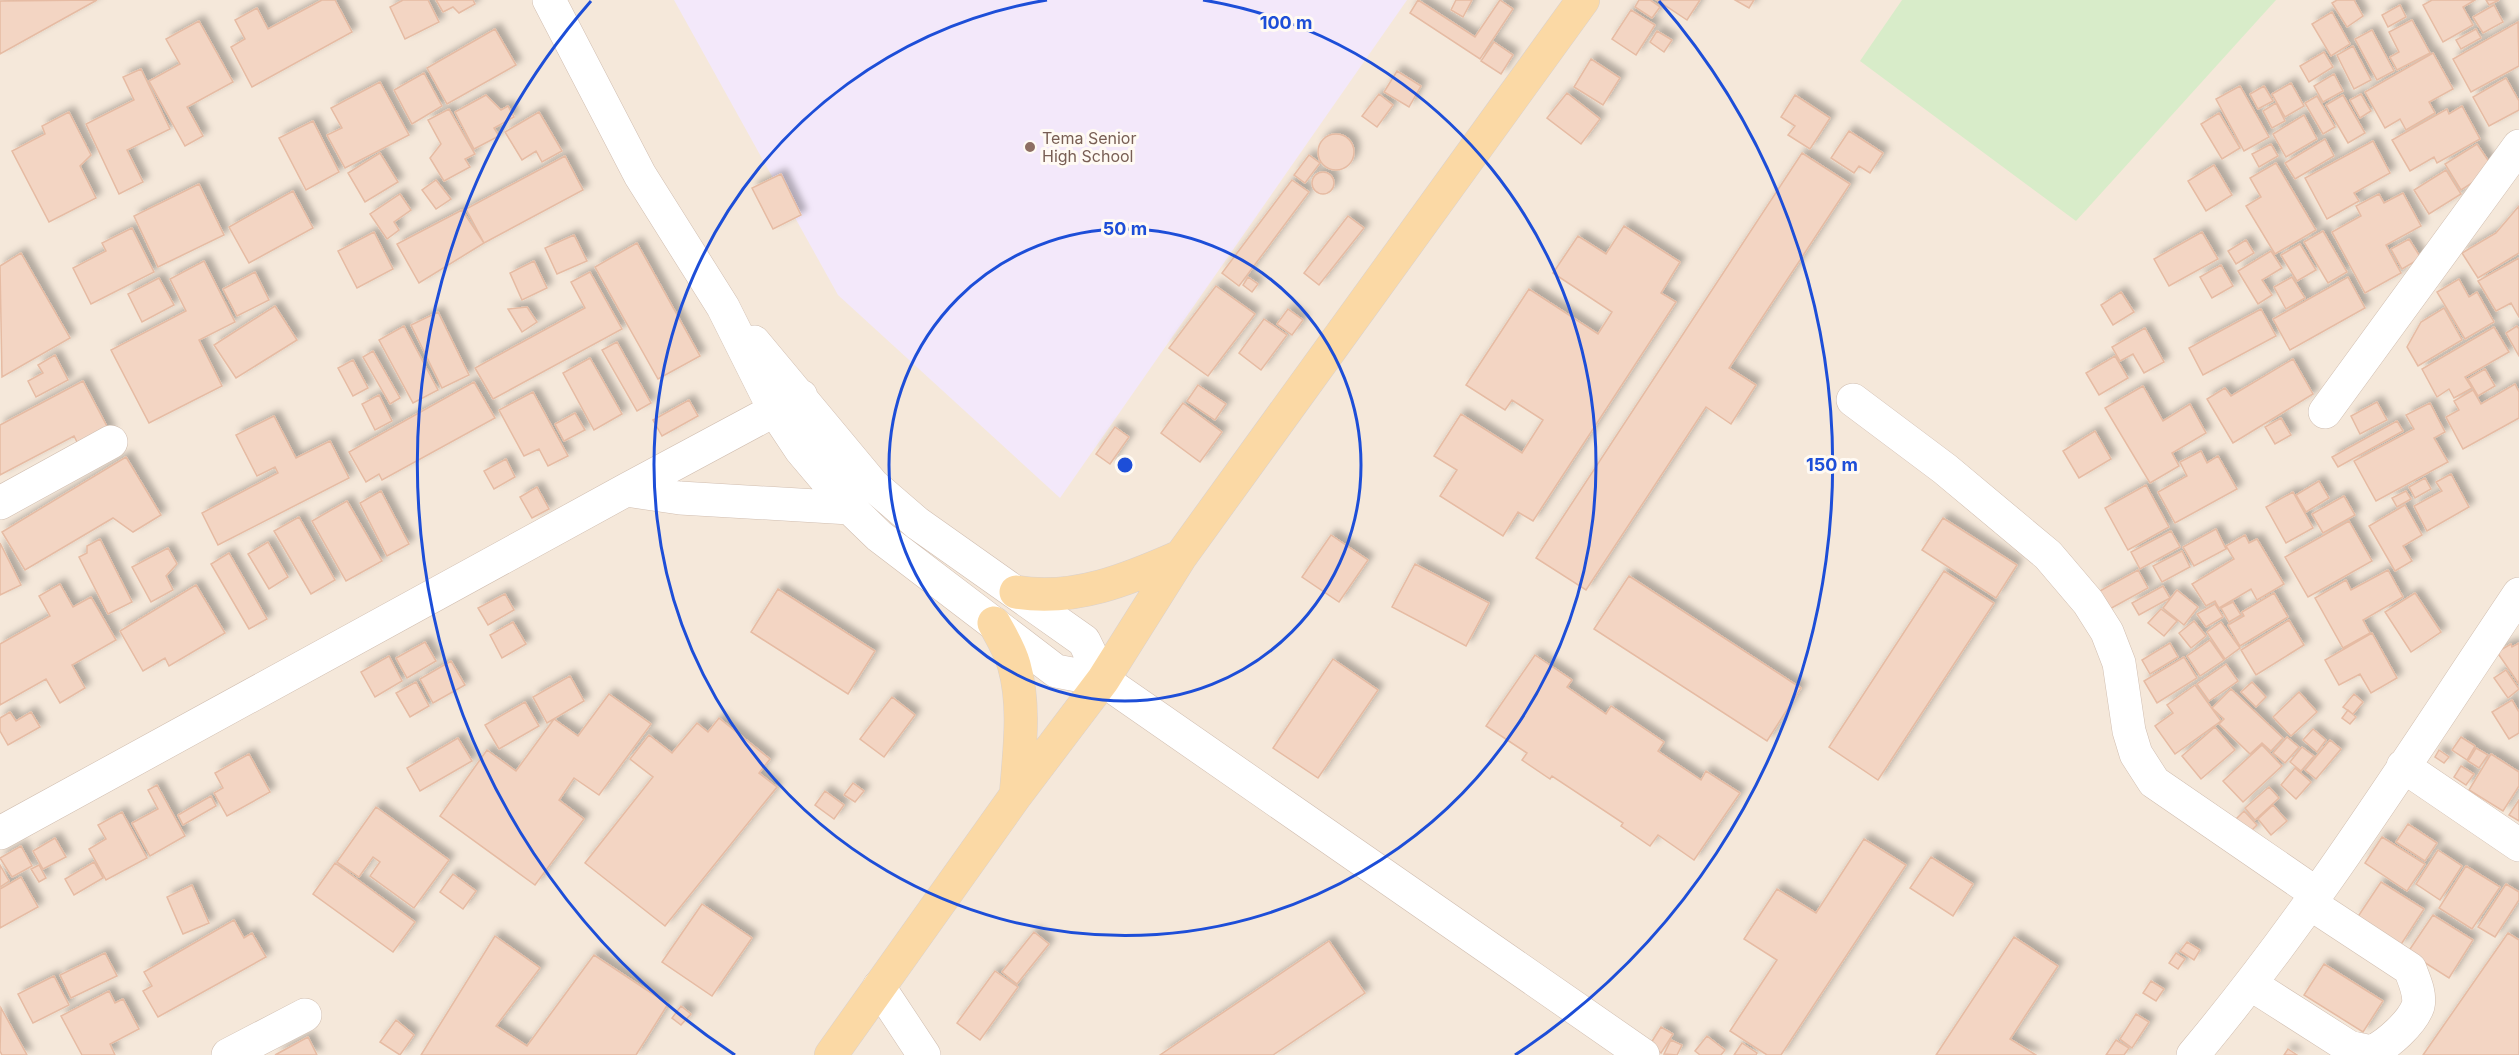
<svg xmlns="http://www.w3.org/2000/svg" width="2519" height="1055" font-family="Inter,sans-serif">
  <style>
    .residential { fill: #f5e8da }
    .education { fill: #f3e8fa }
    .green { fill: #d8ecc9 }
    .building { fill: #f3d5c3; stroke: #e6bba3; stroke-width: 1.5; filter: url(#shadow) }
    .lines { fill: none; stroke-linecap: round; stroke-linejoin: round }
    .minor-casing { stroke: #d1beb0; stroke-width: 34 }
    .major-casing { stroke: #dad1cd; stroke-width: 34 }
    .minor { stroke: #fff; stroke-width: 33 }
    .major { stroke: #fbd9a5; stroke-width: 33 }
    .ring { fill: none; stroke: #1d4ed8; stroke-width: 3 }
    .education-dot { fill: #8d6e63; stroke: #fffaf3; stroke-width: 2 }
    .labels { text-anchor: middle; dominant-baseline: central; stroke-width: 6; stroke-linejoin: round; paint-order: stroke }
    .education-label { font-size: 16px; fill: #785e54; stroke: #fffaf3; text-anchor: start }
    .centre { fill: #1d4ed8; stroke: #fffaf3; stroke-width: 3 }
    .ring-label { font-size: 18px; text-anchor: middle; font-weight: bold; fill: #1d4ed8; stroke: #fffaf3; stroke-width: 6; stroke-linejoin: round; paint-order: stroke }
  </style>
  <defs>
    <filter id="shadow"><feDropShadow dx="5.5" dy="-5.5" stdDeviation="3" flood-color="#0004"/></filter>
  </defs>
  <rect width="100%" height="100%" fill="#fdf6ec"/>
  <path class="residential" d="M0,0H2519V1055H0Z"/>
  <path class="education" d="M674,0H1407L1060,498L838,295Z"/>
  <path class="green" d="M1902,0H2276L2076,221L1860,61Z"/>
  <path class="building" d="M97,0L0,54V1Z
    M322,0H335L352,32L252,87L231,47L245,39L235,20L257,8L268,29Z
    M403,0H428L439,22L405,39L390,7Z
    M436,0H473L475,4L459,13L453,7L443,12Z
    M1418,0L1475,37L1500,0L1513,9L1480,59L1410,13Z
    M1456,0H1472L1463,17L1451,10Z
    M1639,0H1650L1660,7L1652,18L1635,7Z
    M1657,0H1700L1687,20Z
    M1735,0H1754L1749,8Z
    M2337,0H2354L2363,16L2347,27L2332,3Z
    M2432,0H2475L2463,7L2473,25L2443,42L2423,5Z
    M2486,0H2499L2489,5Z
    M2400,5L2406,17L2388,27L2382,15Z
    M2494,5L2503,22L2483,33L2473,17Z
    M1631,10L1655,25L1636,55L1612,39Z
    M2332,12L2350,44L2331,56L2312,24Z
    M2412,20L2430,53L2397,70L2390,57L2399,52L2389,32Z
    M199,21L233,82L187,107L203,136L185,146L149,81L180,64L166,39Z
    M2518,22L2519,66L2471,92L2453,59Z
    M495,29L516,65L447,104L427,68Z
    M2476,29L2481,38L2461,49L2456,40Z
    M2372,30L2394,71L2377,80L2355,39Z
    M1657,31L1672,40L1664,52L1650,42Z
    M1494,42L1513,55L1501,74L1481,61Z
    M2353,46L2371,80L2354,89L2337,55Z
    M2324,52L2333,67L2309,82L2300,66Z
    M2433,53L2453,89L2429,102L2435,113L2406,130L2400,119L2385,128L2365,92Z
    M1591,59L1620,78L1603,105L1574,87Z
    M141,69L170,129L127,150L143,182L119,194L86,124L134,100L123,77Z
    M1397,71L1421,86L1409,107L1384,92Z
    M424,73L442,106L412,124L394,90Z
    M2334,74L2343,91L2323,102L2314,86Z
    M2506,78L2519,101V110L2489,126L2473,97Z
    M380,82L409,135L345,168L327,135L342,128L331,108Z
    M2291,83L2304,106L2285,117L2272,94Z
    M2240,86L2269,137L2244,151L2216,99Z
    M2264,86L2273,101L2258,109L2250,94Z
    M1567,93L1600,119L1581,144L1547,118Z
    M1379,94L1393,105L1377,127L1362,116Z
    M2361,94L2371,111L2360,118L2350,100Z
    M486,95L501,110L508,106L514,117L494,128L499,136L474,149L455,112Z
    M1795,95L1830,118L1810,149L1788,135L1795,126L1781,117Z
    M2343,95L2365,133L2348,143L2326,105Z
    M2317,96L2335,127L2323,134L2305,103Z
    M2276,103L2285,121L2272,128L2263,111Z
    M2462,106L2480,139L2437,163L2434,157L2410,171L2392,140L2447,109L2449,114Z
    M449,109L475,154L465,159L470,167L444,181L430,158L441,144L428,120Z
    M69,112L91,155L80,166L96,198L49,222L12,151L45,134L42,126Z
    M539,112L562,151L542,162L536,151L522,160L505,132Z
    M2219,113L2240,148L2222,159L2201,124Z
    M2304,115L2317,139L2286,157L2273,134Z
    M313,121L339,172L306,190L279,138Z
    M1849,131L1883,153L1870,173L1859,166L1854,173L1831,158Z
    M1318 152a18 18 0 1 1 36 0a18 18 0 1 1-36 0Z
    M2325,139L2334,156L2295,179L2285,163Z
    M2373,141L2390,173L2354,193L2359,201L2327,219L2305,178Z
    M2271,144L2278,156L2259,167L2252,154Z
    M2477,144L2494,169L2461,190L2445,164Z
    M380,153L398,182L365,202L348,173Z
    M1802,153L1850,184L1729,368L1756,385L1731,424L1706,407L1586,590L1536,558Z
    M1309,155L1320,163L1305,183L1294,175Z
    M565,156L583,190L484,243L466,209Z
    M2276,163L2316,230L2275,254L2246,206L2261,197L2250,178Z
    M2214,165L2232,195L2206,211L2188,181Z
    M2446,170L2461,194L2429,214L2414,190Z
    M1312 183a11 11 0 1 1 22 0a11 11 0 1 1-22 0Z
    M781,174L801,215L773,229L752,188Z
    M436,180L451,199L436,209L422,190Z
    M1292,180L1309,192L1239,286L1222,273Z
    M199,184L224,235L158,267L134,216Z
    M293,191L313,228L249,263L229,227Z
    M2403,193L2421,226L2386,245L2401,273L2365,293L2332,232L2361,216L2356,206L2379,194L2384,203Z
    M400,194L411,210L394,222L399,230L387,239L370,214Z
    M2519,206V253L2478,278L2462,253L2496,233Z
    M462,210L484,243L419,283L397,244Z
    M1348,216L1364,228L1319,285L1304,273Z
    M1624,226L1680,262L1661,293L1676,302L1533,521L1518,512L1503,536L1440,496L1457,470L1434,456L1461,414L1522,453L1543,420L1512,400L1505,410L1466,385L1529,289L1598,334L1612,312L1553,273L1578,236L1606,254Z
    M132,228L154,272L91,304L73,268L106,251L102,243Z
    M2323,231L2347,272L2328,283L2304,242Z
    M374,232L393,269L357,288L338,251Z
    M2202,232L2218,259L2169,286L2154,259Z
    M574,235L587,261L557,274L545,248Z
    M2409,239L2421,258L2402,269L2391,249Z
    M2246,240L2254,253L2236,264L2228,251Z
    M637,243L700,356L658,379L595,267Z
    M2300,244L2316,270L2297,281L2281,255Z
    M2271,251L2282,268L2262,280L2272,295L2258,304L2238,271Z
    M21,253L70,338L2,377L0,266Z
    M2519,258V317L2511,303L2496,311L2478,281Z
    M204,261L235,322L199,340L222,386L149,423L111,350L186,311L170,279Z
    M534,261L547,288L522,300L510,273Z
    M2221,265L2233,286L2212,298L2200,277Z
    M255,272L269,300L237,316L223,289Z
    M590,272L622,329L493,399L475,368L585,308L571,282Z
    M1248,277L1258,284L1252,292L1243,285Z
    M2292,277L2305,298L2286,309L2274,287Z
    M2348,277L2365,308L2290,350L2273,319Z
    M159,278L174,305L142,322L128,294Z
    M2459,279L2469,297L2477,292L2494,322L2465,339L2437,292Z
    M1216,286L1255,314L1208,376L1169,348Z
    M2121,292L2134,312L2113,325L2101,305Z
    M275,306L297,340L236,378L214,345Z
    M527,307L537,322L522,332L508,309Z
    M2444,308L2462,340L2418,366L2407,347L2421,322Z
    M1288,309L1303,320L1292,335L1277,324Z
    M2261,309L2276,336L2203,375L2189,348Z
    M438,312L469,375L442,388L411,325Z
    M1264,319L1287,335L1261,370L1239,353Z
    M404,326L438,390L413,403L379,340Z
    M2517,326L2519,329V356L2506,333Z
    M2494,327L2509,352L2465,377L2472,388L2454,398L2449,389L2437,397L2422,369Z
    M2145,328L2164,362L2144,373L2133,354L2120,361L2112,347Z
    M617,342L651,403L637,411L602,350Z
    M373,351L400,398L390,404L363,357Z
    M55,355L68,380L36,397L28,381L43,373L38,365Z
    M2115,356L2128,378L2099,395L2086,373Z
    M590,358L622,414L594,430L563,373Z
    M2293,359L2313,394L2233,443L2207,399L2225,388L2231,396Z
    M353,360L368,388L353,396L338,368Z
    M2485,369L2495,386L2478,396L2468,379Z
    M83,381L110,432L80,448L74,436L0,475V425Z
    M474,382L495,418L382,480L379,474L366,482L349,452Z
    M2515,384L2519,392V418L2463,449L2446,417L2459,410L2454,401L2473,390L2481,404Z
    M1198,385L1226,404L1215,420L1187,401Z
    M2143,386L2163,421L2190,404L2206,433L2172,453L2179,466L2150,483L2105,408Z
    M533,392L568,456L548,466L539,449L524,456L499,410Z
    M379,395L392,421L375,430L362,404Z
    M689,400L698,416L662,436L653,420Z
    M2377,402L2387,420L2360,434L2351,416Z
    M1183,403L1222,432L1200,462L1161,433Z
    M2430,403L2445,432L2434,438L2448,462L2376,501L2354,461L2414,429L2406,415Z
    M575,413L585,430L564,441L555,424Z
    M274,416L296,458L330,441L349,478L218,545L202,513L278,473L275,467L257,476L236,435Z
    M2281,418L2291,435L2275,444L2265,427Z
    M2397,421L2403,431L2338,467L2332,457Z
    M1115,427L1129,437L1110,464L1096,454Z
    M2095,431L2111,459L2079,478L2063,451Z
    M2201,451L2207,463L2218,456L2237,489L2175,523L2158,492L2187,476L2180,462Z
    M126,457L161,515L133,532L113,518L25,570L2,532Z
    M506,459L515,477L494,489L484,471Z
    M2451,474L2469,507L2427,531L2414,506L2442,491L2436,482Z
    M2425,478L2431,489L2415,498L2409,487Z
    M2319,481L2329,498L2306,512L2296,495Z
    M2146,485L2169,527L2128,550L2105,508Z
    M537,487L549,509L532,518L520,497Z
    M381,491L409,544L387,556L360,503Z
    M2406,491L2411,499L2397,507L2392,498Z
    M2293,492L2313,528L2286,543L2266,507Z
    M2344,496L2355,515L2323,533L2312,514Z
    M347,501L382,561L346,581L312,521Z
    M2405,505L2422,535L2403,546L2412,561L2395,571L2369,526Z
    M299,517L335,580L311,594L274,531Z
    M1943,518L2017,565L1996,598L1922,550Z
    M2349,521L2372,561L2308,597L2285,557Z
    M2216,529L2226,549L2194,566L2183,547Z
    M2171,531L2180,547L2140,569L2131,552Z
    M1331,535L1368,560L1339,602L1302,577Z
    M2245,535L2249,543L2257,539L2284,584L2257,600L2251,589L2219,608L2215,601L2206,606L2192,584L2234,559L2226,546Z
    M100,539L132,602L108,614L79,557L87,553V546Z
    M268,542L288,577L269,589L248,554Z
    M0,543L21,585L0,595Z
    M168,548L177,564L166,576L173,590L151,602L132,567Z
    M2182,551L2190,567L2162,582L2153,566Z
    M229,553L267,619L249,629L211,564Z
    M1415,564L1489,603L1466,646L1392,607Z
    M2138,570L2148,588L2108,610L2098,592Z
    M2388,570L2403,597L2363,620L2370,633L2343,648L2315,598L2346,580L2351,590Z
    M1944,571L1994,603L1878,780L1829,747Z
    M1629,576L1801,688L1767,741L1594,629Z
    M60,584L73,607L91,597L116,640L72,665L85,688L60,703L46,679L0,705V644L50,616L39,596Z
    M196,585L225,633L169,666L165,658L143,671L120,631Z
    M2163,586L2170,598L2139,615L2132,603Z
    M778,589L875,651L848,694L751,632Z
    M2177,590L2198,607L2184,625L2163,608Z
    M2274,593L2288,617L2240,646L2228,625L2244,616L2242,612Z
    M2415,593L2441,632L2411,652L2385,612Z
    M505,594L514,610L488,625L478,608Z
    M2233,602L2241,615L2229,622L2221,608Z
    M2215,604L2223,617L2206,627L2197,614Z
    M2161,609L2177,621L2164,636L2148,623Z
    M2289,620L2304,645L2256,675L2241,650Z
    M2194,621L2206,636L2191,648L2179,633Z
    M513,622L526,644L502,658L490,635Z
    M2221,622L2240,648L2225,659L2207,632Z
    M2372,633L2397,678L2371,693L2360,674L2339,685L2325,660Z
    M2210,640L2224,660L2200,676L2187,656Z
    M425,642L436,661L407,678L396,658Z
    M2170,643L2178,657L2150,674L2142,660Z
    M2519,643V684L2497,652L2511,644L2512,647Z
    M1535,655L1572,680L1567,687L1606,714L1611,706L1664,742L1658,751L1701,780L1706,771L1740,793L1694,860L1658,835L1650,846L1621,826L1623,823L1552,776L1550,779L1522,760L1527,753L1486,726Z
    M389,656L402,681L375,697L361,672Z
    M2184,657L2197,678L2157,703L2144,681Z
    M1333,659L1378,690L1318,778L1273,748Z
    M451,661L465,685L433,703L420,679Z
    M2226,664L2238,681L2209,701L2197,684Z
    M2506,670L2519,689L2508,698L2494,678Z
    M570,676L584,701L547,723L533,697Z
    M416,682L429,706L410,717L396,693Z
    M2252,682L2266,697L2256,707L2241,692Z
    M2195,685L2221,721L2175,754L2155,726L2173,713L2167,705Z
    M2231,689L2283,738L2271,751L2262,743L2250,754L2219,724L2224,719L2212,708Z
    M2299,692L2317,712L2291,736L2273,717Z
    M609,694L651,724L599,795L574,778L559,800L584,819L535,885L440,816L487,750L516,771L554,719L578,736Z
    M2354,694L2363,702L2353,714L2343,707Z
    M892,697L915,715L884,757L860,739Z
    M2512,700L2519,712V733L2509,739L2492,712Z
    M525,702L539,726L499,749L485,725Z
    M2348,710L2356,717L2350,724L2342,718Z
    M10,712L16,721L31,712L40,727L8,745L0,731V718Z
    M719,718L770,759L759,773L777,787L665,926L585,863L653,777L630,759L649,735L672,753L697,723L708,732Z
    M2215,727L2235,750L2201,779L2182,756Z
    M2313,729L2326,740L2317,752L2303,740Z
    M2287,737L2299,747L2285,763L2273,753Z
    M2461,737L2475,746L2467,760L2452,750Z
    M458,738L472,761L420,791L407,768Z
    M2330,740L2341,749L2316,779L2305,770Z
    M2262,745L2282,766L2243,802L2223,781Z
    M2302,747L2314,756L2301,771L2290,762Z
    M2476,748L2488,755L2479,768L2468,761Z
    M2439,750L2449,757L2444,763L2435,757Z
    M249,754L270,792L227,816L214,793L223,788L215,773Z
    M2491,754L2519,772V786L2503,811L2469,790Z
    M2461,766L2474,774L2466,785L2454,777Z
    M2295,768L2311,782L2296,799L2281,785Z
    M853,783L864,791L855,802L844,795Z
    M157,785L185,836L150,856L132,823L158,809L148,790Z
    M2269,787L2279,798L2255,820L2245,808Z
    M825,791L844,805L834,819L815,805Z
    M211,796L216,806L183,825L178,815Z
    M2519,800V821L2509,815Z
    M2273,805L2287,821L2271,835L2258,819Z
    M376,807L449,860L414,908L370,876L380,862L373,857L359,877L337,862Z
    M2244,811L2257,825L2249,833L2236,819Z
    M122,812L147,858L106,880L89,849L106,839L98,825Z
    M2408,824L2437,843L2425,861L2396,842Z
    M2382,837L2425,864L2407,891L2365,863Z
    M55,838L66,857L43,869L33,851Z
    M1864,839L1906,865L1781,1055H1767L1730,1031L1777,960L1744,939L1777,889L1816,913Z
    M21,846L32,866L12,877L0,858Z
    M2438,850L2462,866L2440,900L2416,884Z
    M1931,857L1973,884L1953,916L1910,888Z
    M94,862L103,878L74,895L65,879Z
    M335,863L415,922L393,952L313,894Z
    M0,865L9,881L0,887Z
    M39,865L46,878L39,882L31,869Z
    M2466,866L2500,887L2472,929L2439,908Z
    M453,874L476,891L463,909L440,892Z
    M21,877L38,907L0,928V889Z
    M2381,882L2424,909L2400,946L2357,918Z
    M2506,884L2519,892V900L2495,937L2478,927Z
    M192,885L209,923L183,934L167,897Z
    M702,904L752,938L712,996L662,962Z
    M2433,915L2473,940L2449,978L2408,952Z
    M234,920L244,938L252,933L266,957L158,1017L143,991L152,986L144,972Z
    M1034,932L1049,944L1017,984L1002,972Z
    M2508,933L2519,940V1055H2423Z
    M495,936L540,968L496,1026L527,1046L594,955L668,1004L636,1055H421Z
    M2014,937L2058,966L2010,1039L2036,1055H1936Z
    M1329,941L1365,993L1273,1055H1160Z
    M2187,942L2200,950L2194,960L2180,951Z
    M105,953L117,976L71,998L60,975Z
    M2176,953L2185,959L2178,969L2169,963Z
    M2324,964L2383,1001L2363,1032L2304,995Z
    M995,971L1018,987L980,1040L957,1023Z
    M54,976L69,1005L33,1023L18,994Z
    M2151,981L2164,989L2156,1001L2143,993Z
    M109,991L115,1003L123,999L139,1029L110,1044L115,1055H82L61,1016Z
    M681,1006L691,1014L681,1025L672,1018Z
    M1,1008L27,1055H2L0,1051Z
    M2136,1014L2149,1022L2132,1048L2120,1039Z
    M396,1020L414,1035L400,1055L380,1042Z
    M1661,1027L1673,1034L1661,1053L1649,1046Z
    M1707,1036L1725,1050L1721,1055H1700L1695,1051Z
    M308,1037L317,1055H275Z
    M1671,1040L1682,1045L1677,1055L1664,1054Z
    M2116,1040L2129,1048L2124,1055H2106Z
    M1742,1043L1757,1053L1756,1055H1734Z
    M2288,1049L2297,1055H2284Z"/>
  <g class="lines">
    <defs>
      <path id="minor" d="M549,0L640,175L723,307L775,411L801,450L850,508L879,536L1056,671L1103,680L1643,1055
        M754,342L873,485L917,523L1084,641L1103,680
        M1853,400L1945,469L2048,555L2088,602L2107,632L2119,663L2129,731L2136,754L2154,782L2317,894
        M2325,412L2519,146
        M626,490L680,498L850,508
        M0,503L111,442
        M2403,766L2519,845
        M0,833L626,490L801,396
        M2252,985L2349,1047L2372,1052C2388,1044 2412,1023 2418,1006C2421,994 2414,980 2410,969L2311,904
        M879,987L924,1055
        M228,1055L305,1015
        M2193,1055C2314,911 2414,750 2519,594"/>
      <path id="major" d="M1016,592C1074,602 1129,579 1181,556
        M994,623C1001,636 1010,650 1014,665C1026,707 1019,753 1016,795
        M831,1055L1016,795L1103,680L1181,556L1583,0"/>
    </defs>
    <use href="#minor" class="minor-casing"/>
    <use href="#major" class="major-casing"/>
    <use href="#minor" class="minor"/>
    <use href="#major" class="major"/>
  </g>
  <g class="ring">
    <circle cx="1125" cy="465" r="236"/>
    <path d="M1203 0A471 471 0 1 1 1047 0"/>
    <path d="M735 1055A707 707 0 0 1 591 1M1659 1A707 707 0 0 1 1515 1055"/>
  </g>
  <circle class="education-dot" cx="1030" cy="147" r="6"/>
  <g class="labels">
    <g class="education-label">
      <text x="1042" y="138">Tema Senior<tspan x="1042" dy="18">High School</tspan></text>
    </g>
  </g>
  <circle cx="1125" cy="465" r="9" class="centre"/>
  <g class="ring-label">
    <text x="1286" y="29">100 m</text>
    <text x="1125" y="235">50 m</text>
    <text x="1832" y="471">150 m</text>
  </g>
</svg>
